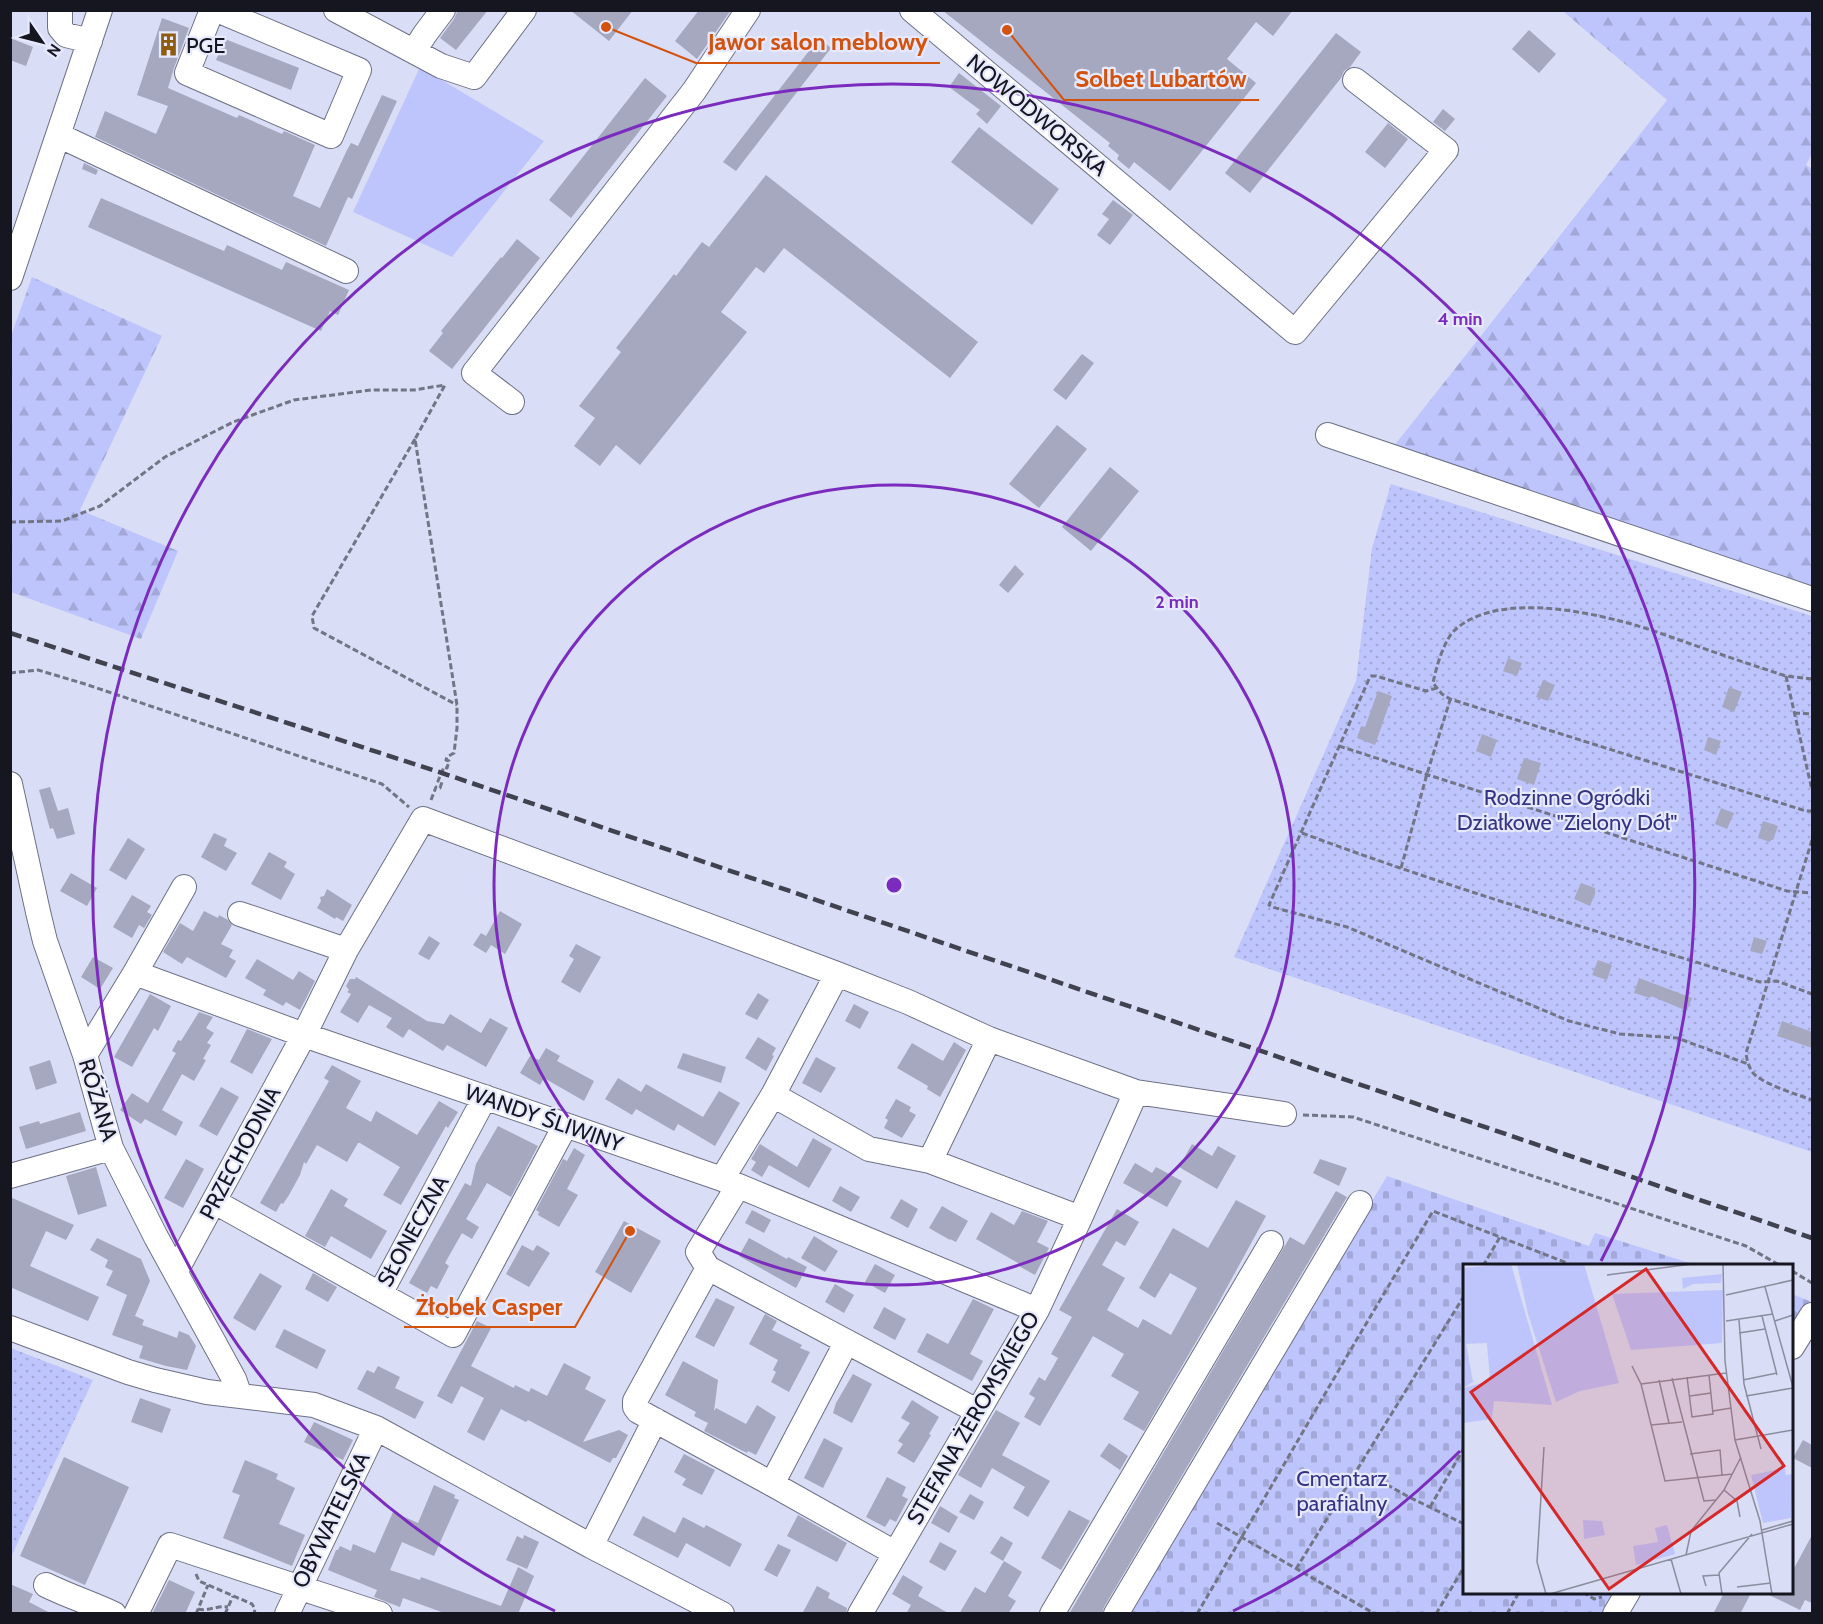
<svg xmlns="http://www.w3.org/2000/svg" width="1823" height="1624" font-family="Cabin,sans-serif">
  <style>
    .green { fill: #bec5fd }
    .forest { fill: url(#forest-firs) }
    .cemetery { fill: url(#cemetery-stones) }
    .garden { fill: url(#garden-dots) }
    .building { fill: #a5a8bf }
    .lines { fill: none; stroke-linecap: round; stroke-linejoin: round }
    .minor-casing { stroke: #6e7186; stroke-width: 26 }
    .path { stroke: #727585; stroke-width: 3; stroke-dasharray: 6 3; stroke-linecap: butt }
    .minor { stroke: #fff; stroke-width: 24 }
    .rail { stroke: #41424f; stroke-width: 4.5; stroke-dasharray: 12 6; stroke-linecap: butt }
    .ring { fill: none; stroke: #7b2cbf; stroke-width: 3 }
    .labels { text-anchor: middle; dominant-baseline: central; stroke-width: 4.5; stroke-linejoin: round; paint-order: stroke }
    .poi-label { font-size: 22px; fill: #15161f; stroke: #e7eafe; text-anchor: start }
    .street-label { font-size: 22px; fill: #15161f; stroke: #e7eafe }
    .park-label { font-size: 22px; fill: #363385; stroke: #e7eafe }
    .inset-road { fill: none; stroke: #8b8d9f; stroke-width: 1.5 }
    .view { fill: #d62828; fill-opacity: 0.15; stroke: #d62828; stroke-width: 3 }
    .inset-edge { fill: none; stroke: #15161f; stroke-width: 3 }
    .centre { fill: #7b2cbf; stroke: #e7eafe; stroke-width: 3 }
    .ring-label { font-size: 18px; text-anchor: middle; font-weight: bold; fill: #7b2cbf; stroke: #e7eafe; stroke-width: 4.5; stroke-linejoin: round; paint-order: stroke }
    .leader { fill: none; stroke: #d3520e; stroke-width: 2 }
    .callout-dot { fill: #d3520e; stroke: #e7eafe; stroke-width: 2 }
    .callout-label { font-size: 24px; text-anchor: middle; font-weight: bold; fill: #d3520e; stroke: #e7eafe; stroke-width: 4.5; stroke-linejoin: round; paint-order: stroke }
  </style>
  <defs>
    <pattern id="forest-firs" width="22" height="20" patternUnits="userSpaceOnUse" patternTransform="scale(1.5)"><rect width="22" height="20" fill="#bec5fd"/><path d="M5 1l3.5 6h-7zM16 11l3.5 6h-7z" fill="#a2a8d8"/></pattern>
    <pattern id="cemetery-stones" width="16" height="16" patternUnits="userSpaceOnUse" patternTransform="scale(1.5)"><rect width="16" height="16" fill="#bec5fd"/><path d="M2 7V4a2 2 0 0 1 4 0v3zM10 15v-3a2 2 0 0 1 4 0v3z" fill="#a2a8d8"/></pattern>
    <pattern id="garden-dots" width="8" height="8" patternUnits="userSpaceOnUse" patternTransform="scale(1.5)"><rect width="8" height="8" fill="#bec5fd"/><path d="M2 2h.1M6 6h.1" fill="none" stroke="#a2a8d8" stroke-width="1.8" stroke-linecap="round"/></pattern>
  </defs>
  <rect width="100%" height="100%" fill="#d9ddf5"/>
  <path class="green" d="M420,67L544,141L452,257L353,212Z"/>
  <path class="forest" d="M1565,11H1812V154L1806,165L1812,169V589L1390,451L1667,100L1564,12Z
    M32,277L162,336L80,510L178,551L141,639L11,592V336Z"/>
  <path class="cemetery" d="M1387,1176L1589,1246L1595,1233L1696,1265L1464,1266V1592L1627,1593L1605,1613L1126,1614Z
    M1792,1294L1812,1302V1309L1792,1341Z"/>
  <path class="garden" d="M1391,484L1812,616V1152L1234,957L1356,681L1372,548Z
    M11,1348L93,1380L11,1557Z"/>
  <path class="building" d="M458,10H488L456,50L440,38L454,19Z
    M570,10H633L609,41Z
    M699,10H731L697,59L675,41Z
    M942,10H1293L1273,36L1256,22L1227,59L1256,83L1170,191L1134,162L1129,169L1117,159L1119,155L1108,146L1110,143Z
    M162,18L189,28L174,68L168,88L237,118L239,115L282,134L284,131L315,145L293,196L320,208L347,150L351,143L358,146L382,95L397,101L352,199L348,197L326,246L95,137L105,111L156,134L168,106L137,95Z
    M1529,30L1556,54L1539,73L1512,49Z
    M1336,33L1361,52L1350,67L1344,71L1341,78L1250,193L1225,173Z
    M10,38L33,47L26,66L10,60Z
    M819,38L831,48L736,171L723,162Z
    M225,39L299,68L291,90L216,60Z
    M959,73L1001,106L987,124L976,114L980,110L949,87Z
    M645,78L667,96L571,218L549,200Z
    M1443,109L1455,119L1445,131L1433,122Z
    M1388,123L1408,139L1385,168L1365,152Z
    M979,127L1059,189L1032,225L951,162Z
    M84,163L98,170L96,175L82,169Z
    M766,175L978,342L950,378L784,248L764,273L756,267L721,312L747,332L640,465L616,445L600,466L574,446L595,418L579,406L621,352L616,348L674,274L676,276L702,242L709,247Z
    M101,198L224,251L227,245L282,270L286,262L349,290L338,315L330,311L321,331L88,227Z
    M1113,200L1133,215L1110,245L1097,235L1109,219L1102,214Z
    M517,239L540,258L452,369L429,351L443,333L441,331L501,257L502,258Z
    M1082,354L1094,363L1066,400L1053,390Z
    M1057,425L1087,449L1039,508L1009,484Z
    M1110,467L1139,491L1091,551L1062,527Z
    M1015,565L1024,574L1008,593L999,585Z
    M1508,658L1522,663L1517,676L1503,671Z
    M1543,680L1555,685L1548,701L1536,697Z
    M1729,687L1742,692L1734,712L1722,707Z
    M1378,691L1392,696L1375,745L1357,738L1361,726L1365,727Z
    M1482,734L1497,740L1491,757L1476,751Z
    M1708,737L1721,741L1716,755L1704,750Z
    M1524,758L1541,763L1534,785L1517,779Z
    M50,787L58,811L68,808L75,834L57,839L53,828L50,829L39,790Z
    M1721,808L1734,813L1727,829L1715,824Z
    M1763,821L1778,826L1773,840H1771L1770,842L1758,838Z
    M214,833L227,839L224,846L237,853L226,871L201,857Z
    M128,838L145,849L126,880L109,870Z
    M269,852L287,862L284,867L295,874L281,900L251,884Z
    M71,873L97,888L87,906L60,891Z
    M1581,883L1595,888V894L1590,906L1574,899Z
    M327,889L352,905L343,921L336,917L335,919L317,908L321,901L320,897L324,896Z
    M132,895L151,906L147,912L152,915L144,928L139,925L132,938L113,927Z
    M204,911L218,918L219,915L228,920L232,925L221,944L233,950L229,957L236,961L226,978L187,957L182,964L163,952L180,923L193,931Z
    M500,911L522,924L505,954L491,945L486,953L473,945L481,933L486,936Z
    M429,936L440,943L429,960L418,954Z
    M1754,937L1767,941L1762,954L1750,951Z
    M576,944L601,957L580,993L561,982L574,959L569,956Z
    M93,957L113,968L100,989L81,977Z
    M257,959L293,980L299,971L315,981L300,1010L286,1002L283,1006L263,995L266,990L245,978Z
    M1598,960L1612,965L1607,980L1592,975Z
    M356,977L427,1021L444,1024L450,1014L481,1033L490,1018L508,1028L486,1067L447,1045L443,1051L409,1029L403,1038L386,1027L392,1018L369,1005L358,1023L340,1012L351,994L347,992L349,990L346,986L350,979H355Z
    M1639,978L1692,998L1687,1011L1651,996L1650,998L1634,993Z
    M758,993L769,1000L757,1020L745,1014Z
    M150,994L171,1006L158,1031L154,1028L132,1067L114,1057Z
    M854,1004L869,1012L860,1029L845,1021Z
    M199,1012L213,1017L206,1028L214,1033L207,1043L211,1045L203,1059L206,1060L194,1081L182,1074L162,1110L183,1122L176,1136L145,1119L141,1124L120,1110L132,1093L148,1103L176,1053L172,1051L178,1040L181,1041Z
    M1782,1021L1812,1032V1048L1777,1036Z
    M247,1029L272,1039L252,1074L230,1062Z
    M758,1037L776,1048L772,1055L774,1056L766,1071L745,1058Z
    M954,1042L966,1050L940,1097L927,1089L928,1086L897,1068L912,1043L943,1061Z
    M546,1048L560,1056L557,1061L594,1081L584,1101L544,1078L540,1085L520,1073L530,1056L539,1060Z
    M683,1053L726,1067L721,1083L677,1068Z
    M816,1057L836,1068L821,1093L802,1083Z
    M50,1060L57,1083L36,1090L29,1067Z
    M332,1065L361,1081L346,1108L371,1122L376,1111L417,1135L439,1101L458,1112L448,1128L446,1126L401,1205L383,1195L400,1167L360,1143H358L347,1162L317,1145L306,1164L304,1162L300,1175L289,1195L283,1204L281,1203L276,1212L260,1203L329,1081L324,1078Z
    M618,1078L641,1092L646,1084L703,1117L719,1091L740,1103L715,1146L678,1124L674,1131L636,1109L632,1115L605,1099Z
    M221,1087L239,1097L217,1136L199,1126Z
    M896,1099L911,1107L909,1111L916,1115L902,1138L884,1128L888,1120L885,1118Z
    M80,1112L86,1131L26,1149L19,1127L39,1121L40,1124Z
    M498,1126L538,1146L511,1197L487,1183L466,1219L479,1227L472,1239L462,1233L445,1263L449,1266L437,1289L431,1286L427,1293L409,1283L465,1183L471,1186L476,1164Z
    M813,1138L832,1149L809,1188L769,1165L762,1177L751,1170L756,1162L751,1159L760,1144L797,1167Z
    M1192,1144L1212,1156L1218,1146L1236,1156L1217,1189L1179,1167Z
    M574,1148L585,1155L567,1189L578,1195L559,1227L538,1215L539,1212L536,1210L563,1159L567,1161Z
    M186,1159L204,1169L183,1208L164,1198Z
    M1320,1159L1347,1168L1339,1186L1313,1173Z
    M1135,1163L1152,1173L1156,1167L1182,1181L1167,1207L1123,1183Z
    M96,1167L107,1206L78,1215L66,1176Z
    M840,1186L860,1197L851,1212L832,1201Z
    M331,1189L348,1199L344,1206L387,1231L371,1259L331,1236L325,1247L305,1236Z
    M1336,1191L1347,1197L1104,1607L1102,1614H1069L1290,1237L1304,1245Z
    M10,1197L74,1225L66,1240L46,1231L30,1266L99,1297L88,1321L10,1287Z
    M901,1199L918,1209L908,1228L890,1218Z
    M1236,1200L1266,1216L1214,1311L1144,1431L1123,1419L1139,1392L1111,1376L1124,1354L1093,1336L1040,1426L1024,1417L1035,1398L1029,1394L1039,1377L1045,1381L1058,1358L1051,1354L1072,1317L1059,1310L1117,1209L1139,1222L1125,1246L1116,1241L1102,1265L1125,1278L1107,1310L1138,1328L1143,1319L1171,1335L1197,1288L1170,1273L1155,1298L1139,1288L1173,1228L1208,1248Z
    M942,1206L968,1221L956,1242L950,1239V1240L929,1228Z
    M752,1210L771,1220L764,1233L745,1223Z
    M1022,1211L1048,1221L1037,1242L1049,1248L1035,1275L1017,1265L1018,1263L976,1239L991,1212L1014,1225Z
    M624,1221L661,1241L631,1293L595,1272Z
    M814,1236L838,1251L825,1272L801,1258Z
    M97,1238L141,1259L150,1281L135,1316L144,1320L142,1325L177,1338L179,1331L189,1335L196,1346L187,1370L166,1366L139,1358L143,1346L112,1335L127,1295L106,1285L113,1271L105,1267L108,1260L90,1250Z
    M749,1238L787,1259L788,1257L807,1267L796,1288L739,1256Z
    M522,1245L533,1251L537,1245L550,1253L529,1287L506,1274Z
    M875,1264L895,1275L885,1293L865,1282Z
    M260,1273L282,1286L255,1331L233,1318Z
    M313,1273L337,1287L328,1302L305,1289Z
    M835,1284L854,1295L844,1313L825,1302Z
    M716,1298L735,1307L714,1347L695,1337Z
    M973,1299L994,1309L970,1354L983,1361L972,1381L917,1352L927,1333L948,1344Z
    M884,1307L906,1319L895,1340L873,1328Z
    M765,1314L777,1321L772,1330L802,1345L800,1348L810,1352L789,1392L771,1382L776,1372L773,1370L778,1360L749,1344Z
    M477,1321L491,1328L471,1366L514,1388L515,1385L529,1392L531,1388L547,1396L564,1363L591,1377L585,1389L606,1400L583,1442L619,1430L628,1435L616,1458H613L610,1463L528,1420L526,1422L501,1409L484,1441L467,1432L484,1398L461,1386L452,1404L437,1396Z
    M284,1329L326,1350L317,1369L275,1347Z
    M683,1361L718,1380L714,1411L716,1408L746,1424L757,1405L776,1417L756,1455L748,1451L747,1453L704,1431L708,1423L694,1416L696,1412L665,1395Z
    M378,1366L400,1377L395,1388L424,1402L415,1419L357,1389L367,1370L374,1373Z
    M853,1374L872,1384L852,1423L833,1413L836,1403Z
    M140,1398L171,1409L162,1433L131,1422Z
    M912,1400L939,1417L929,1434L931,1435L914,1463L897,1453L903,1444L898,1441L910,1423L901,1418Z
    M996,1410L1020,1423L1002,1455L1050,1481L1028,1517L1013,1508L1025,1487L992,1468L981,1488L958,1475Z
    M314,1422L353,1440L343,1460L304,1442Z
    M824,1438L843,1448L823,1488L804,1478Z
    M1803,1440L1812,1445V1468L1793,1458Z
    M1109,1443L1128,1456L1120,1470L1100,1456Z
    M684,1454L715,1470L702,1495L682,1485L686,1479L674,1472Z
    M64,1457L129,1487L85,1585L20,1556Z
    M245,1460L278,1474L276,1479L295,1488L279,1524L305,1535L292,1566L223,1538L240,1495L232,1492Z
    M887,1477L906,1487L902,1496L908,1499L896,1522L890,1519L885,1527L866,1517Z
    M434,1485L455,1495L454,1498L459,1500L434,1556L402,1542L390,1570L420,1580L421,1577L501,1606L518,1567L534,1576L518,1614H447L403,1598L400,1607L374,1597L377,1590L328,1570L336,1550H338L340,1546L351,1551L353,1544L375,1553L393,1512L418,1523Z
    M970,1494L984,1502L974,1520L959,1512Z
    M940,1506L958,1517L949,1533L931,1523Z
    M1069,1510L1090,1521L1061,1570L1041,1558Z
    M798,1515L847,1543L837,1562L787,1536Z
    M643,1516L675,1533L683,1517L704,1528L706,1525L742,1544L730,1567L686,1543L678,1558L633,1535Z
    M524,1535L539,1542L527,1569L506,1560L517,1536L523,1539Z
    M1812,1535V1603L1805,1600L1800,1610L1765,1593H1791V1574Z
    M1001,1536L1013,1543L1003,1561L990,1553Z
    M940,1542L957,1551L945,1571L929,1562Z
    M778,1544L791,1550L777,1577L764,1570Z
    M1004,1561L1022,1572L1008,1596L1016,1601L1008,1614H959L975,1587L985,1593Z
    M903,1575L923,1587L918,1596L950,1614H906L911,1605L892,1594Z
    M169,1580L195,1592L185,1614H152Z
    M10,1584L33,1594L29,1602L52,1614H10Z
    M817,1586L830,1593L828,1598L847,1608L846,1614H802Z
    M1724,1593H1751L1740,1614H1713Z"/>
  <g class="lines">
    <defs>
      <path id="minor" d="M60,10V28L66,35L90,41
        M212,10L187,73L331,136L359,70L217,10
        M336,10L441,66L474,77L524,10
        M912,10L1295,332L1446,150L1355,80
        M414,51L425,34L443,10
        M58,135L346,271
        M10,278L100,10
        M512,402L474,373L694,91L748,10
        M1328,435L1812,599
        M10,784L38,912L45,941L85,1055L111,1148L156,1237L234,1379L240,1396
        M240,914L346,950
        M135,973L184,887
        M85,1055L135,973L304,1035L722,1179L1037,1310
        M773,1095L869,1149L930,1161L1080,1218
        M930,1161L989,1039
        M10,1176L111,1148
        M722,1179L773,1095L837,974
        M738,1186L698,1252L708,1268L977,1411
        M215,1202L453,1335L565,1126
        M708,1268L635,1401V1407L638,1411L772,1484L895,1553
        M176,1271L304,1035L346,950L423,819L837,974L908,1002L989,1039L1136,1092L1284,1114
        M380,1294L485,1097
        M10,1328L128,1372L155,1380L207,1392L314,1405L376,1428L591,1546L722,1614
        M1792,1347L1812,1315
        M772,1484L846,1343
        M591,1546L655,1420
        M46,1585C68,1596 91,1603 114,1614
        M136,1614L170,1545L380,1614
        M287,1614L376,1428
        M860,1614L1037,1310L1080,1218L1136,1092
        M1052,1614L1271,1243
        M1116,1614L1360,1203
        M1615,1614L1628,1592"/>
    </defs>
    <use href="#minor" class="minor-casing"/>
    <path class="path" d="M415,439L312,616L314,628L457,705
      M10,522L62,521L100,506L165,457L233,422L294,400L371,390H414L445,385
      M10,673L38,670L85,684L382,784L409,807
      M1786,676L1812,790
      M1812,679L1786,676C1755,666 1725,656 1694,645C1670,637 1645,627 1620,621C1574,609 1495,595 1456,629C1444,639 1436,668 1433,683L1442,694L1450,699L1806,811H1812
      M1437,688L1426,691L1376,676H1372L1369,679L1269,905L1272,907L1347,927L1569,1021L1620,1034L1677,1038L1748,1064
      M1794,713L1812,714
      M1339,746L1787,891L1812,893
      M431,800L436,787L440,788L442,782L438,781L444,767L447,768L449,761L446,760L447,757L454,753L457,728V705L415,439L445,385
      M1302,833C1452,889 1607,934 1760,982L1777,981L1812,994
      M1812,840L1746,1053C1747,1061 1749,1069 1755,1075C1768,1086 1796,1094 1812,1100
      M1401,868L1427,774L1450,700
      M1303,1115L1353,1117L1746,1246L1781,1266
      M1483,1266L1500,1237
      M1792,1271L1812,1283
      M1379,1480L1407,1496L1464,1524
      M1430,1507L1464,1448
      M1217,1523L1375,1614
      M1296,1569L1464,1296
      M196,1574L199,1581L252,1604L255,1609L254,1614
      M1583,1592L1594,1599L1602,1597
      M198,1609C208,1612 217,1605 228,1607
      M196,1614L208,1585
      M225,1614L233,1596
      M1197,1614L1347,1356L1433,1211L1567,1263
      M1436,1614L1464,1567
      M1507,1614L1519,1592"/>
    <use href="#minor" class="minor"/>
    <path class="rail" d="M10,633L442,773L1812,1238"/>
  </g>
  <g class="ring">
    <circle cx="894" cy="885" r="400"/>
    <path d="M1460 1451A801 801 0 0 1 1233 1611M555 1611A801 801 0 1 1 1601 1261"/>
  </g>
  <defs>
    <symbol id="building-bare" viewBox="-9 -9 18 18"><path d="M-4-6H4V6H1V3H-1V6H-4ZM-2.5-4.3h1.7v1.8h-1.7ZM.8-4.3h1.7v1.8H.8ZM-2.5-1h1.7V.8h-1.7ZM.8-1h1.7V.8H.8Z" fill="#8f5b0c" stroke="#e7eafe" stroke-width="2.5" paint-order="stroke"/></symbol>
  </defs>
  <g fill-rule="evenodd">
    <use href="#building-bare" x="152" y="28" width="33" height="33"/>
  </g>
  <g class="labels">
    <g class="poi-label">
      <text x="186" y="45">PGE</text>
    </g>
    <g class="street-label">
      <text transform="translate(1037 115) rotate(40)">NOWODWORSKA</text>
      <text transform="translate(98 1100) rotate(73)">RÓŻANA</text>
      <text transform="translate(544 1118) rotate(19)">WANDY ŚLIWINY</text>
      <text transform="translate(240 1153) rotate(-62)">PRZECHODNIA</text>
      <text transform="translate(413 1231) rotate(-61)">SŁONECZNA</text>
      <text transform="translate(973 1418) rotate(-60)">STEFANA ŻEROMSKIEGO</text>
      <text transform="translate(331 1520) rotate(-64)">OBYWATELSKA</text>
    </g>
    <g class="park-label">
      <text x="1567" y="797">Rodzinne Ogródki<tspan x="1567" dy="25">Działkowe "Zielony Dół"</tspan></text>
      <text x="1342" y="1478">Cmentarz<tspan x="1342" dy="25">parafialny</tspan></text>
    </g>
  </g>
  <g transform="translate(1463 1264)">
    <rect width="330" height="330" fill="#d9ddf5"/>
    <path d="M259,10L258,19L230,20L220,25L219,14ZM0,80H3L10,118L0,124ZM120,256L139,257L142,271L121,275Z" fill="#bec5fd"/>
    <path d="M48,0L89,141L31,137L29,155L0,159V124L27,117L24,79L0,80V4ZM204,261L212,290L173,301L170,282L195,278L192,264Z" fill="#bec5fd"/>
    <path d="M260,26L259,79L168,86L149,30Z" fill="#bec5fd"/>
    <path d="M54,0H121L156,119L117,127L93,138L65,50ZM322,204L323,211L330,210L328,254L300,259L288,211Z" fill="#bec5fd"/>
    <path class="inset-road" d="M260,0L262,97L272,176L297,257L309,330M144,11L229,0M302,23L330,123M263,31L330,16M299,52L314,111M276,56L281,120L298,185M263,57L310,50M312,57L330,51M276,69L302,65M169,102L178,120L202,217L270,210M224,113L229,153L250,150L246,111M209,114L241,237L253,236M196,116L206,159M280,116L314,109M178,120L263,109M227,132L248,129M283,132L330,124M250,147L268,144M188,161L219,158M272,176L330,166M81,183L74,298L83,330M227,190L257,186L259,211M261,226L274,237L277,253M299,266L330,257M223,291L228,267L261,226L278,193M208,295L218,330M243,322L240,312L256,311M274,323L308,319M87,330L330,260M259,330L256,309L289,270"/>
    <path class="view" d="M183,5L321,202L146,325L8,128Z"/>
    <rect width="330" height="330" class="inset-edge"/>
  </g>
  <circle cx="894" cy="885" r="9" class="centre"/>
  <g class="ring-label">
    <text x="1460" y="325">4 min</text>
    <text x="1177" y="608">2 min</text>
  </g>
  <path class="leader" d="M606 27L696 63H940M1007 30L1064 100H1259M630 1231L575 1327H404"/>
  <g class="callout-dot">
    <circle cx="606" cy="27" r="6"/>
    <circle cx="1007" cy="30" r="6"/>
    <circle cx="630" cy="1231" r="6"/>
  </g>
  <g class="callout-label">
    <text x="818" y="50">Jawor salon meblowy</text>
    <text x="1161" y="87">Solbet Lubartów</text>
    <text x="489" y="1315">Żłobek Casper</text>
  </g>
  <rect width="1823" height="1624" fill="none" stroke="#15161f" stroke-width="24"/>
  <g transform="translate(42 42) rotate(125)" stroke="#e7eafe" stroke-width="4.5" paint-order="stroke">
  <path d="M0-4.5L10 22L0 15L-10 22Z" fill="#15161f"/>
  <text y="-9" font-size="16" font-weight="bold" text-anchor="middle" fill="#15161f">N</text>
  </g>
</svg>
